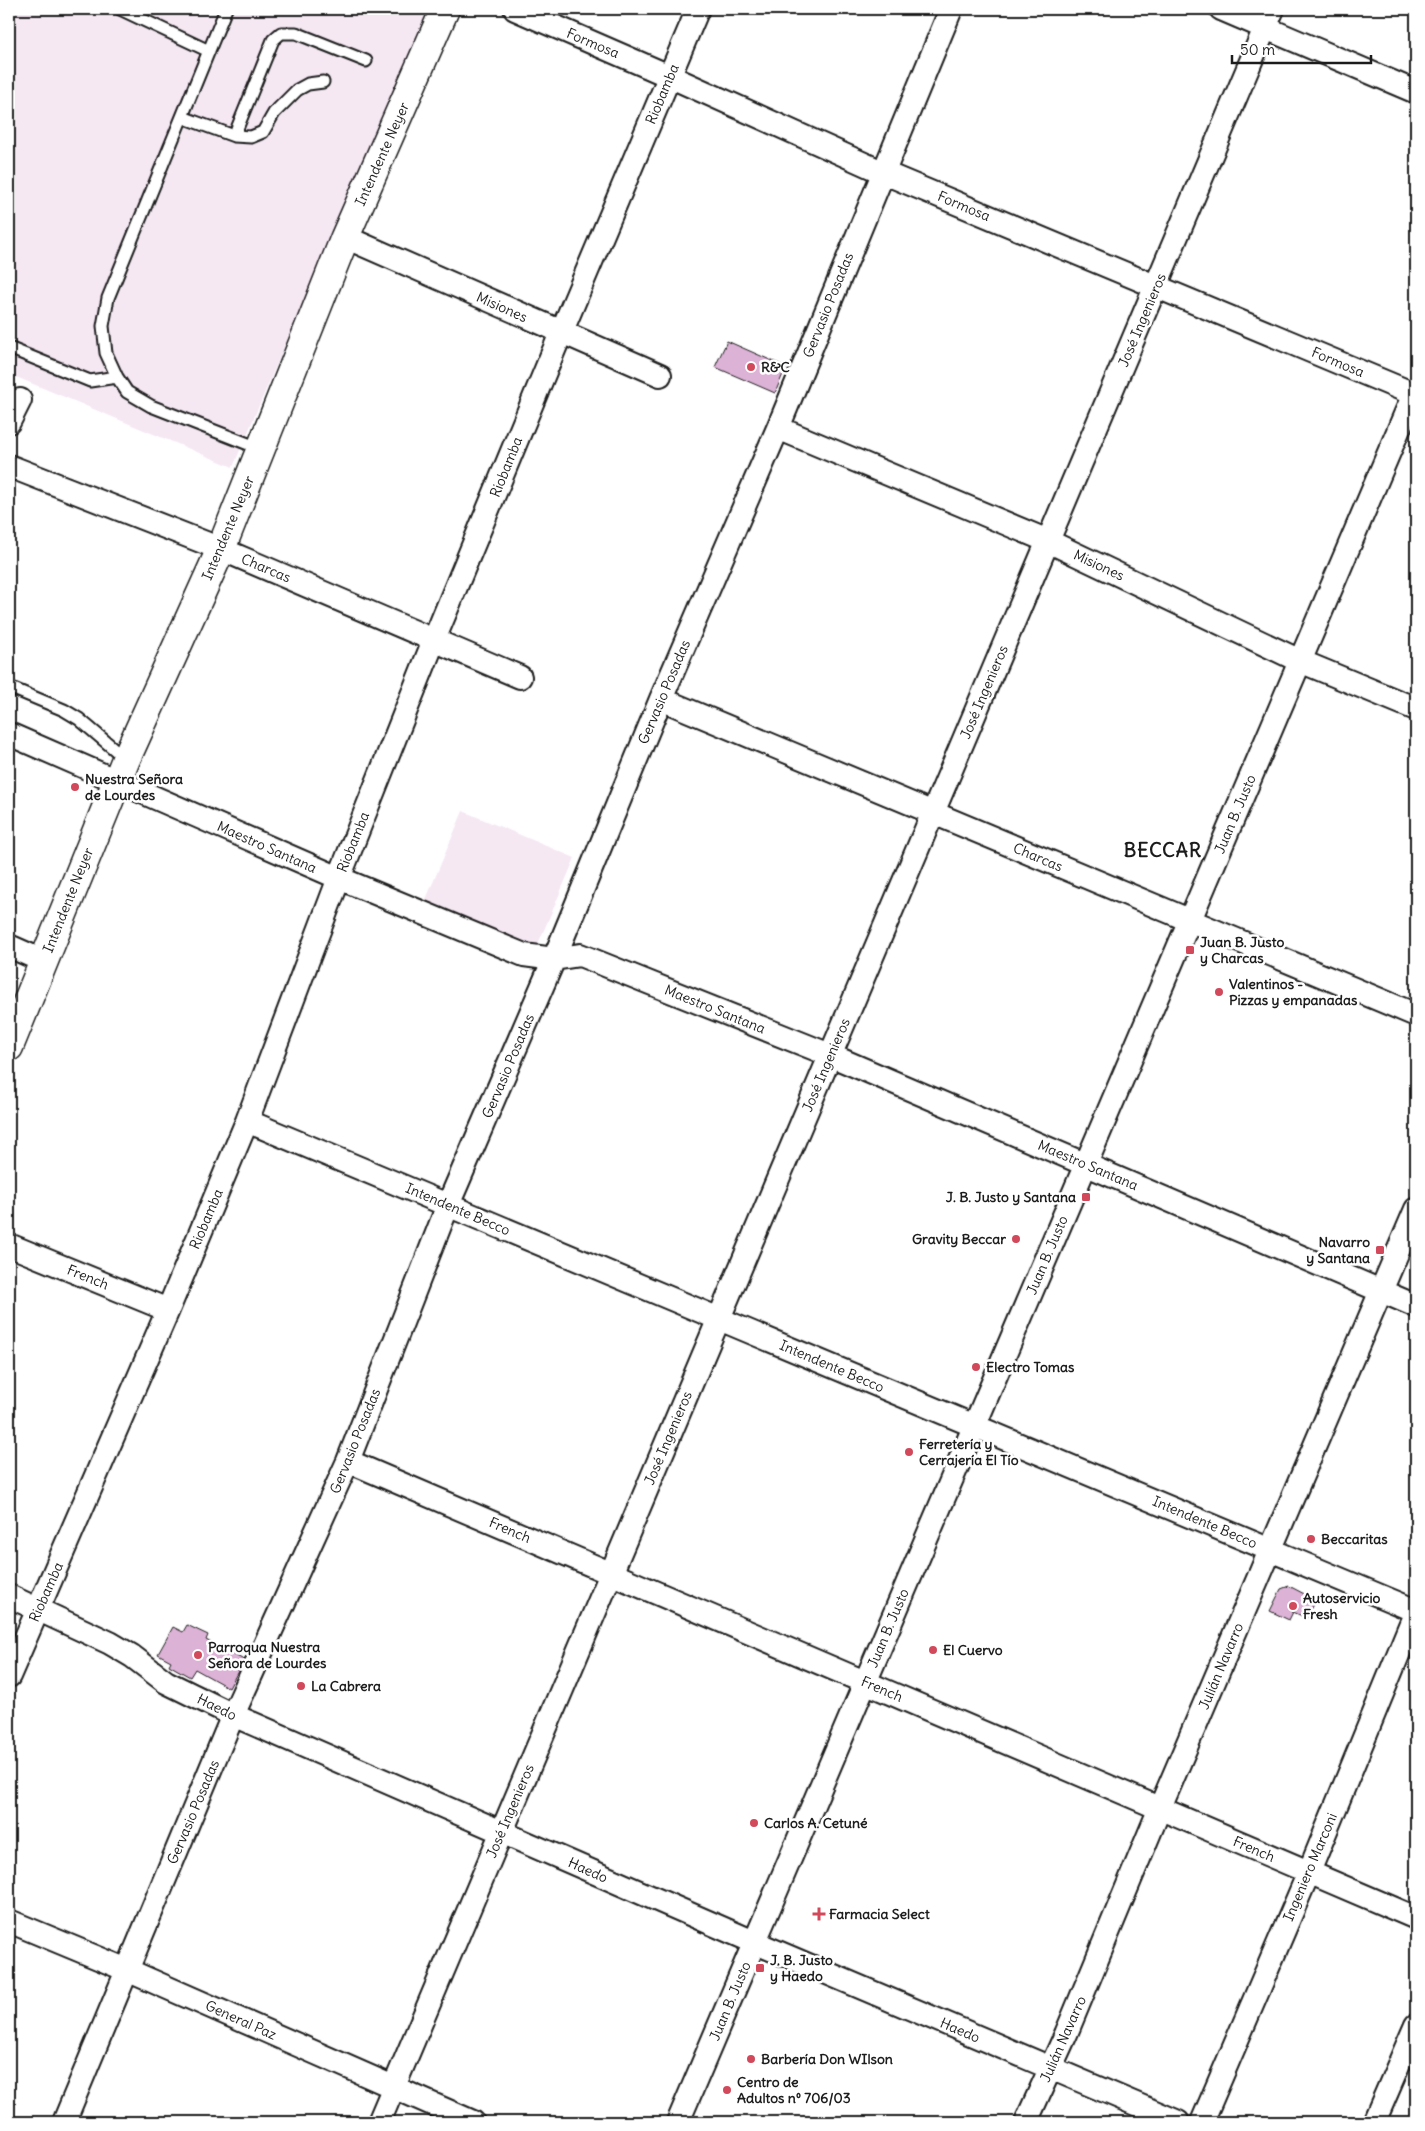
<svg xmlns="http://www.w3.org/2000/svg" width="1425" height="2131" font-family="Delius,sans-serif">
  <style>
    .built { fill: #f5e8f3 }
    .building { fill: #ddb2d7; stroke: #1c1c1c }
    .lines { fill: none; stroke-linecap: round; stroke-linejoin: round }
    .service-casing { stroke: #1c1c1c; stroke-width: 15 }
    .minor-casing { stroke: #1c1c1c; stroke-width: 26 }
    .tertiary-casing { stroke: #1c1c1c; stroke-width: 31 }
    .service { stroke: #fff; stroke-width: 11 }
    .minor { stroke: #fff; stroke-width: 22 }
    .tertiary { stroke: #fff; stroke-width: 28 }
    .poi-dot { fill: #d1495b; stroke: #fff; stroke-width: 2 }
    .labels { text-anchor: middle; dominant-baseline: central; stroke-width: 5; stroke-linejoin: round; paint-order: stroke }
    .street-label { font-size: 14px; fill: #1c1c1c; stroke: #fff }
    .poi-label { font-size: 14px; font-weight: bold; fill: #1c1c1c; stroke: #fff; text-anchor: start }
    .district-label { font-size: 19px; font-weight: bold; letter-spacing: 1px; fill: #1c1c1c; stroke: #fff }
  </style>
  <rect width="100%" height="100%" fill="#fff"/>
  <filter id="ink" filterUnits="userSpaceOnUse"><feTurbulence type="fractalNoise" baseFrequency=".02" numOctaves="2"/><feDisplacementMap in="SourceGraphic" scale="10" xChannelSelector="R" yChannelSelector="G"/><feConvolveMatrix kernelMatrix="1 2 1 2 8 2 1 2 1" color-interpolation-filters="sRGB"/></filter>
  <g filter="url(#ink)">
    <path class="built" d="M9,9H428L233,467L9,374Z
      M463,811L575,858L535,951L424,904Z"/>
    <path class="building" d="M727,341L786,367L775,393L715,367Z
      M1289,1586L1316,1600L1307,1618L1293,1612L1289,1620L1270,1611L1281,1589Z
      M187,1625L208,1635L206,1640L244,1660L229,1688L195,1669L190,1677L169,1665L171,1661L158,1654L173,1627L183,1632Z"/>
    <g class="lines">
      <defs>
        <path id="service" d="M120,9L209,51
          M226,9L108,298L103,326L106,353L117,377L127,392L151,406L261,449
          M182,117L234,136L251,137L263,132L274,113L297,90L308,84L323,82
          M234,136L273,40L281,33H296L366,61
          M9,348L90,381L117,377
          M9,687L64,710L79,719L126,759"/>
        <path id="minor" d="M515,9L669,76L882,172L1416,395
          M1221,9L1416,92
          M345,237L660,375
          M9,422L20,400
          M778,428L1048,541L1300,661L1416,709
          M9,466L221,549L520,677
          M661,699L1416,1015
          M9,734L339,878L524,955L554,959L580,955L830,1055L1416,1306
          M9,946L43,961
          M247,1121L1416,1611
          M9,1245L168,1310
          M348,1461L1416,1918
          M9,1596L110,1643L132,1656L166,1682L233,1715L754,1942L1178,2122
          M9,1676L168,1310L247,1121L339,878L434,640L561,333L698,9
          M9,1921L127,1970L473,2122
          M64,2122L233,1715L348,1461L448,1205L554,959L661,699L778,428L951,9
          M379,2122L1273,9
          M678,2122L1416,389
          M1026,2122L1066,2034L1160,1808L1416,1209
          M1202,2122L1309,1872L1416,1611
          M1374,2122L1416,2025"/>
        <path id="tertiary" d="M9,1047L126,759L221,549L345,237L445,9"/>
      </defs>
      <use href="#service" class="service-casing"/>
      <use href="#minor" class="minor-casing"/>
      <use href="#tertiary" class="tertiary-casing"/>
      <use href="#service" class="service"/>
      <use href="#minor" class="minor"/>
      <use href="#tertiary" class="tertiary"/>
    </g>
  </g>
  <g class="poi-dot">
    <circle cx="751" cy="367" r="5"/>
    <circle cx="75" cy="787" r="5"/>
    <rect x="1185" y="945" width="10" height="10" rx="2.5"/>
    <circle cx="1219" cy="992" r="5"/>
    <rect x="1081" y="1192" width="10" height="10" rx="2.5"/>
    <circle cx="1016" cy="1239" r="5"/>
    <rect x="1375" y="1245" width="10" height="10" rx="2.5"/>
    <circle cx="976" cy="1367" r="5"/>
    <circle cx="909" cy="1452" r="5"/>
    <circle cx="1311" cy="1539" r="5"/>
    <circle cx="1293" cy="1606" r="5"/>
    <circle cx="933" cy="1650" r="5"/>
    <circle cx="198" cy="1655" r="5"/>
    <circle cx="301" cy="1686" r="5"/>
    <circle cx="754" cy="1823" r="5"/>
    <path d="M816.5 1906.5h5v5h5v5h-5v5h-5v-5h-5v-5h5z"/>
    <rect x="755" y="1963" width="10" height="10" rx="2.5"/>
    <circle cx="751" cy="2059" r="5"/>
    <circle cx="727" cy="2090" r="5"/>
  </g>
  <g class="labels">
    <g class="street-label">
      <text transform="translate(593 43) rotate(23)">Formosa</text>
      <text transform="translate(662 94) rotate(-67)">Riobamba</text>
      <text transform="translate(382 154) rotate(-66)">Intendente Neyer</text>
      <text transform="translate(964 206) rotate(23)">Formosa</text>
      <text transform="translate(828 305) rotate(-68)">Gervasio Posadas</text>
      <text transform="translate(502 307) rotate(24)">Misiones</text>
      <text transform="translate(1142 320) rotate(-67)">José Ingenieros</text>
      <text transform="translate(1338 362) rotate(23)">Formosa</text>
      <text transform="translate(506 467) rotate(-68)">Riobamba</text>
      <text transform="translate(228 528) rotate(-67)">Intendente Neyer</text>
      <text transform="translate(1099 565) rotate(25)">Misiones</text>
      <text transform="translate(266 568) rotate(23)">Charcas</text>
      <text transform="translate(664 692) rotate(-67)">Gervasio Posadas</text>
      <text transform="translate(984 692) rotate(-67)">José Ingenieros</text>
      <text transform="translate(1235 814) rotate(-67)">Juan B. Justo</text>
      <text transform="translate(353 842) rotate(-68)">Riobamba</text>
      <text transform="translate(267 847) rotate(24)">Maestro Santana</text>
      <text transform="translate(1038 857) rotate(23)">Charcas</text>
      <text transform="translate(68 900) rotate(-68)">Intendente Neyer</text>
      <text transform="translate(715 1009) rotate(22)">Maestro Santana</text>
      <text transform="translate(826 1065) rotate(-67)">José Ingenieros</text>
      <text transform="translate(508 1066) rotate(-67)">Gervasio Posadas</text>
      <text transform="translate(1088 1165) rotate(23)">Maestro Santana</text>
      <text transform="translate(458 1209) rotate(23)">Intendente Becco</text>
      <text transform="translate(206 1219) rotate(-67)">Riobamba</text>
      <text transform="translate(1047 1255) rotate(-67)">Juan B. Justo</text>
      <text transform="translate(88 1277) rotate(22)">French</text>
      <text transform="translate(832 1366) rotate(23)">Intendente Becco</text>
      <text transform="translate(668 1438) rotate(-67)">José Ingenieros</text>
      <text transform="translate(355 1441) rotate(-68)">Gervasio Posadas</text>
      <text transform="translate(1205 1522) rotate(23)">Intendente Becco</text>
      <text transform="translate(510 1530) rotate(23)">French</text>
      <text transform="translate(46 1592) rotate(-66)">Riobamba</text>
      <text transform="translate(888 1628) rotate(-67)">Juan B. Justo</text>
      <text transform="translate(1221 1666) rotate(-67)">Julián Navarro</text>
      <text transform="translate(882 1689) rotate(23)">French</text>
      <text transform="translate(217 1707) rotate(26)">Haedo</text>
      <text transform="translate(510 1811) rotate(-67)">José Ingenieros</text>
      <text transform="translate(193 1812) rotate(-67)">Gervasio Posadas</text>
      <text transform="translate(1254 1849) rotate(23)">French</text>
      <text transform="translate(1310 1867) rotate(-67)">Ingeniero Marconi</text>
      <text transform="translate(588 1870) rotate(24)">Haedo</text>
      <text transform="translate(730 2001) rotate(-67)">Juan B. Justo</text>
      <text transform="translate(241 2020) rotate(24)">General Paz</text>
      <text transform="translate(960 2030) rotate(23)">Haedo</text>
      <text transform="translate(1063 2039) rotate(-66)">Julián Navarro</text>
    </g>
    <g class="poi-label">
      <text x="761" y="367">R&amp;C</text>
      <text x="85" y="779">Nuestra Señora<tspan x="85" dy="16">de Lourdes</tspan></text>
      <text x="1200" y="942">Juan B. Justo<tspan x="1200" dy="16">y Charcas</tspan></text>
      <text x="1229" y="984">Valentinos -<tspan x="1229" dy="16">Pizzas y empanadas</tspan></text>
      <text x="1076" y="1197" text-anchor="end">J. B. Justo y Santana</text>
      <text x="1006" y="1239" text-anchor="end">Gravity Beccar</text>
      <text x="1370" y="1242" text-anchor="end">Navarro<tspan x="1370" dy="16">y Santana</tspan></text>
      <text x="986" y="1367">Electro Tomas</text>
      <text x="919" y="1444">Ferretería y<tspan x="919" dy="16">Cerrajería El Tío</tspan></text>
      <text x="1321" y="1539">Beccaritas</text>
      <text x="1303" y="1598">Autoservicio<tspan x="1303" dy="16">Fresh</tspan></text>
      <text x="208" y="1647">Parroqua Nuestra<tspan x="208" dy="16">Señora de Lourdes</tspan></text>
      <text x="943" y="1650">El Cuervo</text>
      <text x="311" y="1686">La Cabrera</text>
      <text x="764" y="1823">Carlos A. Cetuné</text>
      <text x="829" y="1914">Farmacia Select</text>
      <text x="770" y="1960">J. B. Justo<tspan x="770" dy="16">y Haedo</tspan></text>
      <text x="761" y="2059">Barbería Don WIlson</text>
      <text x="737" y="2082">Centro de<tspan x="737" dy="16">Adultos nº 706/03</tspan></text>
    </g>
    <g class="district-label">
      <text x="1163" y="850">BECCAR</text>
    </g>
  </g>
  <rect width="1425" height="2131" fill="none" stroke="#fff" stroke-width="30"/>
  <rect x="15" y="15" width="1395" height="2101" fill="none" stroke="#1c1c1c" stroke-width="2" filter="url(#ink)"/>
  <path d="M1232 55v8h139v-8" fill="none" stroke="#1c1c1c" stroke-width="2.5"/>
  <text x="1240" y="55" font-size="15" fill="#1c1c1c" stroke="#ffffff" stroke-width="4" paint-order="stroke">50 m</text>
</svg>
